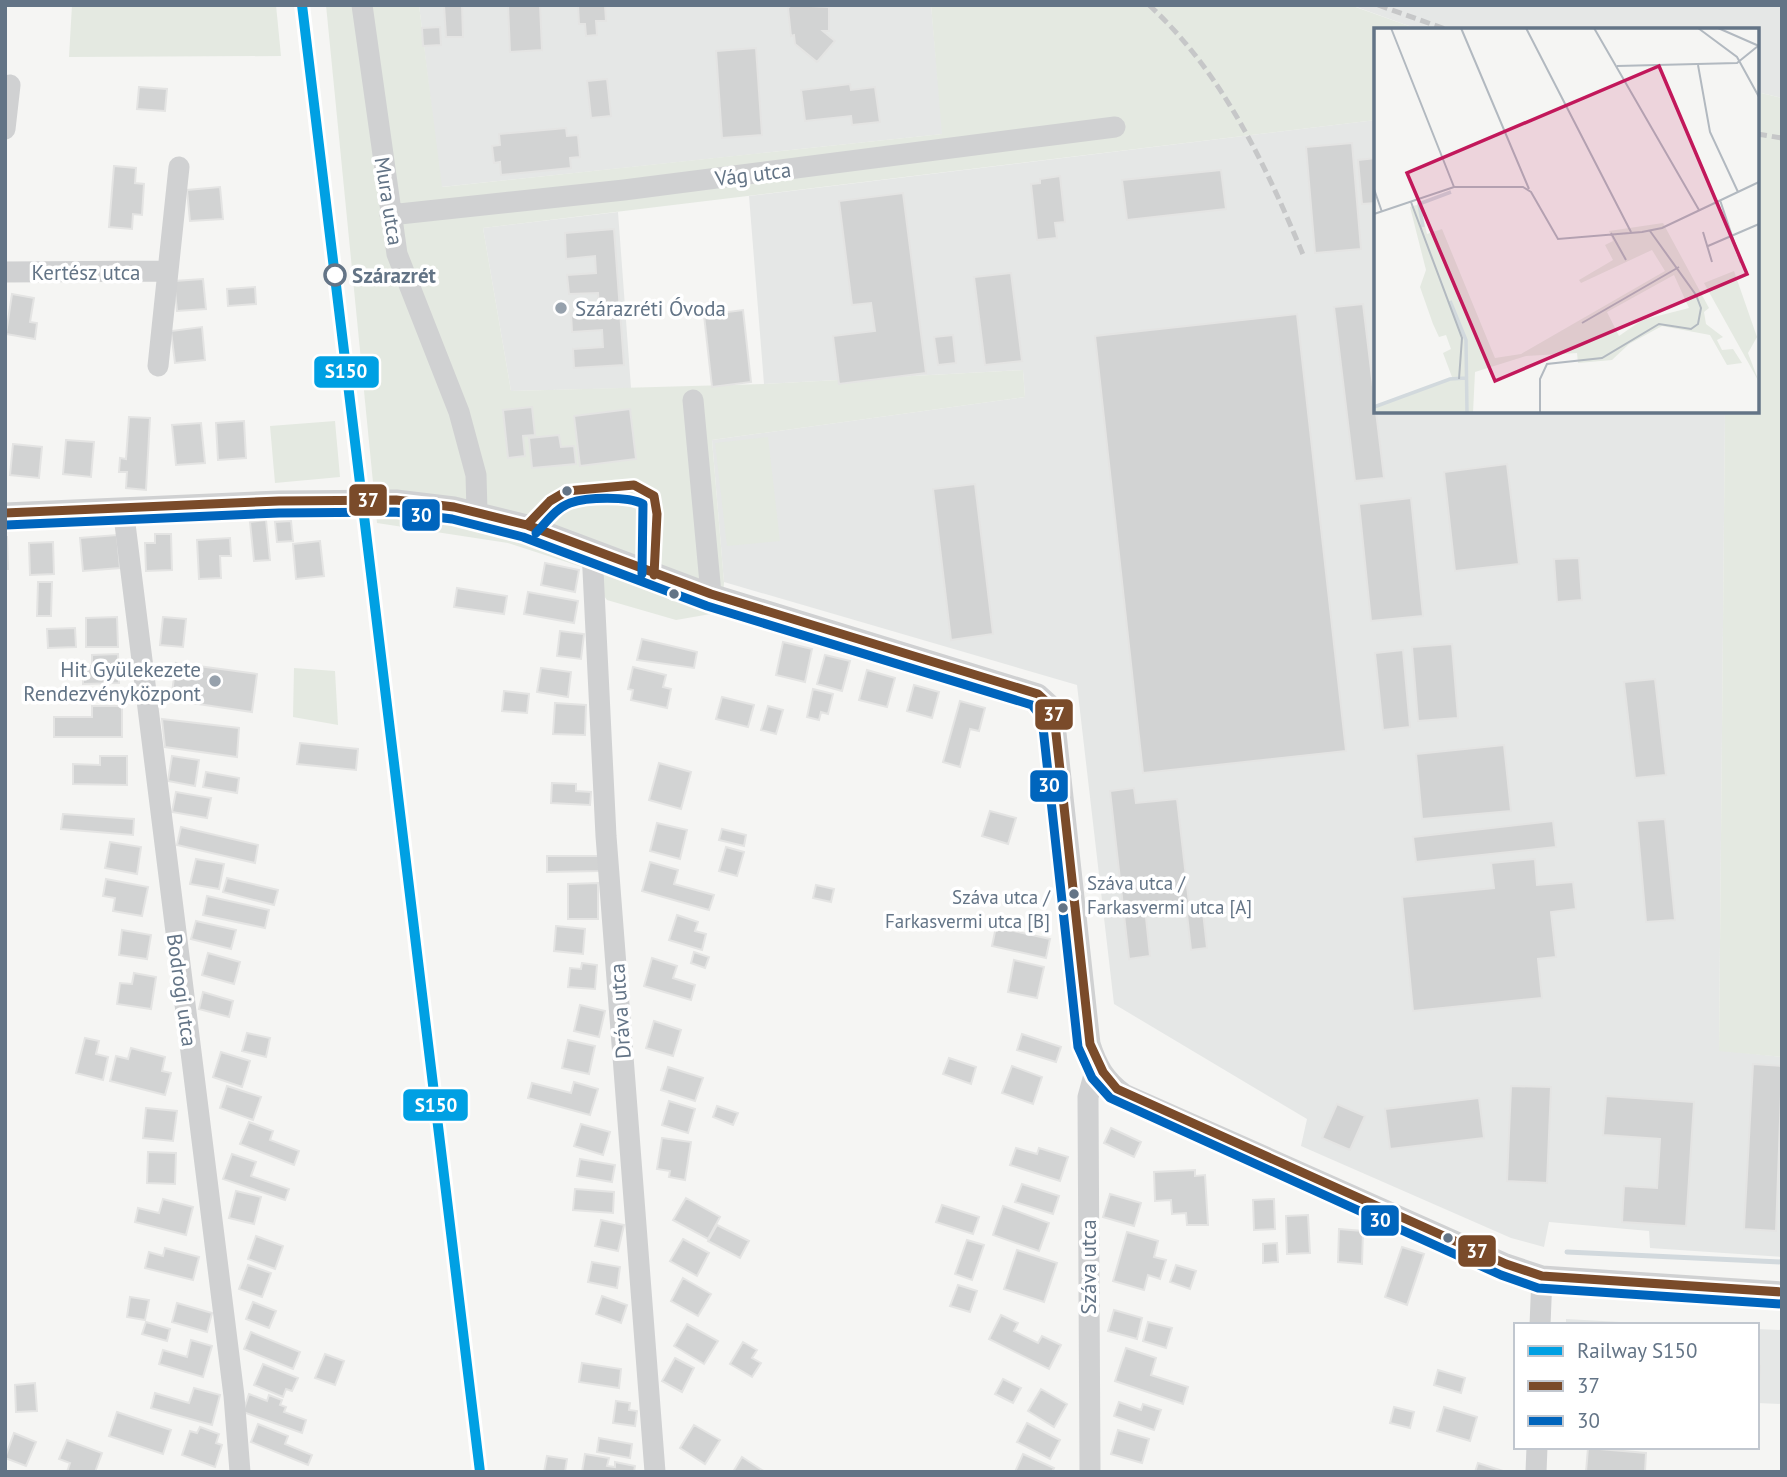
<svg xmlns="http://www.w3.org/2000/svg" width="1787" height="1477" font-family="'PT Sans',sans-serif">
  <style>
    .built { fill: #e5e7e6 }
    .green { fill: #e4e9e1 }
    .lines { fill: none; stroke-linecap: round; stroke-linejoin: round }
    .stream { stroke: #d2d9dd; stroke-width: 5 }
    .building { fill: #d2d3d3; stroke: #e4e4e3; stroke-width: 2 }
    .minor { stroke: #d0d1d2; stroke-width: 21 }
    .rail { stroke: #c6c7c8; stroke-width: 5; stroke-dasharray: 10 5; stroke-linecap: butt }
    .bus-1-casing { stroke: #fff; stroke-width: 14 }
    .bus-2-casing { stroke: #fff; stroke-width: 14 }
    .bus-1 { stroke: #7a4b2a; stroke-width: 9 }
    .bus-2 { stroke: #0065bd; stroke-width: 9 }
    .rail-1-casing { stroke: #fff; stroke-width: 16 }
    .rail-1 { stroke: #00a0e3; stroke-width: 10 }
    .stop-dot { fill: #fff; stroke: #637486; stroke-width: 3.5 }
    .poi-dot { fill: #96a1ac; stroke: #fff; stroke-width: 2.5 }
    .bus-dot { fill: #637486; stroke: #fff; stroke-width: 2.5 }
    .labels { text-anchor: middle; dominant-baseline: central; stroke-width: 7; stroke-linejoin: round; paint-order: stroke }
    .bus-label { font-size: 19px; fill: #637486; stroke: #fff; text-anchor: start }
    .street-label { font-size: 21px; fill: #637486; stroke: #fff }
    .stop-label { font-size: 21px; font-weight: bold; fill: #637486; stroke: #fff; text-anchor: start }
    .poi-label { font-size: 21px; fill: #637486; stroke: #fff; text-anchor: start }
    .inset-river { fill: none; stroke: #d2d9dd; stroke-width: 3.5 }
    .inset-road { fill: none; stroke: #b2b9c0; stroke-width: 2 }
    .view { fill: #c2185b; fill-opacity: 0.15; stroke: #c2185b; stroke-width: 3.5 }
    .inset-edge { fill: none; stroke: #637486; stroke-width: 3.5 }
    .line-badge { stroke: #fff; stroke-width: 2.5 }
    .badge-label { font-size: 19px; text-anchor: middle; font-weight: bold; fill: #fff }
  </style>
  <rect width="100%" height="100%" fill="#f5f5f3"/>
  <path class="built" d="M419,5H931L943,134L441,187Z
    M1351,5H1782V98L1757,92V30H1420Z
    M1376,120V411H1725L1719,1050L1782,1057V1257L1650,1248L1649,1231L1549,1222L1544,1247L1511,1238L1301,1146L1307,1119L1114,1004L1077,685L724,582L712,440L1025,397L1023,370L764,384L749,196Z
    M618,212L631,388L511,391L483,228Z
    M1566,1319L1675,1325H1566Z
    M1757,1329L1782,1330V1404L1757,1403Z"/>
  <path class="green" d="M72,5H276L281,56L69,57Z
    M326,5H419L442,187L942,134L931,5H1350L1420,30H1376V120L483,228L511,391L764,384L1023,370L1025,397L712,440L724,582L722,612L676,620L607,600L582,567L508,543L377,523Z
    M1757,92L1782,98V1057L1719,1051L1725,411H1757Z
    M335,421L340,477L275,483L270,426Z
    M768,437L780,541L727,546L715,443Z
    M294,668L335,671L338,725L293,717Z"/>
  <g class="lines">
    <path class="stream" d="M1567,1252L1782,1262"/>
  </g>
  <path class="building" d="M444,5H462L463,37H446Z
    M508,5H540L542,50L510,52Z
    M578,5H605L606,21H596L597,35L586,36L585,24H579Z
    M791,5L829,7V31H823L835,41L817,62L795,44L794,35L791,36L788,8Z
    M440,27L441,45L423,46L422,28Z
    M756,48L762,135L722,138L716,51Z
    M607,79L611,116L591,118L587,81Z
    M850,84L851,90L875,87L880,122L852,125L851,116L805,121L801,90Z
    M139,87L167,89L165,111L137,109Z
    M566,128L567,136L578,135L580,157L570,158L571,168L501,175L500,162L494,163L492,146L500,145L499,134Z
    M1352,143L1361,249L1315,253L1306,147Z
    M1376,158V203L1362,204L1358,160Z
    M114,166L136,168L135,183L144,184L142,215L133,214L132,229L109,227Z
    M1221,170L1226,209L1127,220L1122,180Z
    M1060,176L1065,222L1055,223L1057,238L1037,240L1031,184L1040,183V179Z
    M220,187L223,219L190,221L187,190Z
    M903,193L926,373L839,384L833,336L875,331L871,303L852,305L839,201Z
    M614,229L624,365L574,368L573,349L603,347L602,330L572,332L571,313L599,311L598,293L569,294L567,275L596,273L595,256L566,259L565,233Z
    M1011,273L1022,361L985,365L974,277Z
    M203,279L206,309L177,311L174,281Z
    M255,287L256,304L228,306L227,289Z
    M12,294L34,298L30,322L37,323L35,339L6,334Z
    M1363,304L1384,478L1355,481L1334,307Z
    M743,310L751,382L712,387L704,315Z
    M1297,314L1346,751L1143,773L1095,336Z
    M202,327L205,360L175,363L171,331Z
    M953,335L956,363L938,365L934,337Z
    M532,407L535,435L523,436L525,456L508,458L503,410Z
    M630,409L636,459L580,466L574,416Z
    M129,417L150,418L146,490L126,488L127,472H119L120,458L126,459Z
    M244,421L246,458L218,460L216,423Z
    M201,423L205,463L176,465L172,425Z
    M559,435L561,447L574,446L576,464L532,468L529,438Z
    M66,440L94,442L91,477L63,474Z
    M13,444L42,447L39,478L10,475Z
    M1507,464L1519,564L1455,571L1444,472Z
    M975,484L993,634L951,640L933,489Z
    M1411,498L1423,616L1371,621L1359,504Z
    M266,520L270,560L254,561L250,522Z
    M291,521L293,541L277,542L275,522Z
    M155,534H171L172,570L146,571L145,543H155Z
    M117,535L120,568L83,571L80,538Z
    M5,537H7L8,569H5Z
    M230,538L231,556H220L221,578L199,579L197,540Z
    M320,541L324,576L296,579L293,544Z
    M53,542L54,574L30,575L29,543Z
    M1579,558L1582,600L1557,602L1554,559Z
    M545,563L579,570L575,592L541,585Z
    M38,582H52L51,616H37Z
    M457,588L507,596L504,614L454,607Z
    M528,592L578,601L574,623L524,614Z
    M117,617L118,647H86V618Z
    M163,617L186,619L183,647L160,645Z
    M75,628L76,647L48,648L47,629Z
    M560,631L584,634L581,659L557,656Z
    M642,639L697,652L694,668L637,660Z
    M783,642L812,649L805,682L776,675Z
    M1452,644L1458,718L1418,721L1412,647Z
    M1403,650L1410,727L1383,730L1375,653Z
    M118,654L119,683L83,684V666H92V655Z
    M825,655L850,661L842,691L817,684Z
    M176,663L257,674L252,712L171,700Z
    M633,667L666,675L663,687L671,689L667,708L631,700L633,690L628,689Z
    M541,668L571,672L568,697L537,692Z
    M867,670L895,678L887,707L859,700Z
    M1655,679L1666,775L1635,778L1624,682Z
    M914,685L939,692L932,718L907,711Z
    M813,689L833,694L828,714L821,712L819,720L807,717Z
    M504,691L529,694L527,713L502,711Z
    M722,697L754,705L748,727L716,719Z
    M960,701L985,708L979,731L970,729L960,767L943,762Z
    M555,703L586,705L585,735L553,734Z
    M92,706H122V737H54V717H92Z
    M768,706L783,710L776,734L761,730Z
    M162,719L239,728L237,757L165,747Z
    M300,743L358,749L356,770L297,764Z
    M1504,745L1511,811L1422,819L1416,754Z
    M100,756H127V785L73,784V764L100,765Z
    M172,756L199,760L195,786L168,781Z
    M659,763L691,772L681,809L649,800Z
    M206,772L239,778L237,793L203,787Z
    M552,783L576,784V791L591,792L590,805L551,803Z
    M1134,788L1136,803L1177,799L1189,903L1145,908L1150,956L1129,959L1110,791Z
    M176,792L211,798L207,818L172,812Z
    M990,811L1016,818L1008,844L982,836Z
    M63,814L134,819L133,835L61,829Z
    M1665,819L1675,920L1646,922L1637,821Z
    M1553,821L1556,847L1416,862L1413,837Z
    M657,823L687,830L680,859L650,851Z
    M181,827L258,845L255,863L177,845Z
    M722,829L746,835L744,846L719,840Z
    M110,842L141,847L137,874L105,868Z
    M726,847L744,852L737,876L719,871Z
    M547,856H599L600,871L547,872Z
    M196,859L224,864L219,889L190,884Z
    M1535,859L1537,885L1573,882L1576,909L1551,912L1556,957L1538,959L1542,998L1413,1011L1402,897L1494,888L1491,863Z
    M650,862L678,870L674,884L714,895L709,910L642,891Z
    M227,878L278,890L274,905L223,892Z
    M106,879L148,887L142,916L113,911L115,898L103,896Z
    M598,883V919H568V884Z
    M816,885L834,889L831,902L813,898Z
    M207,896L269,910L265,928L203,915Z
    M1203,912L1207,948L1191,950L1187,914Z
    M677,915L698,922L695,931L706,934L702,950L669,940Z
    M196,921L236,930L231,949L191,939Z
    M556,926L585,929L583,954L554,951Z
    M996,927L1050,939L1046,958L992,946Z
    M122,930L151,935L147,959L119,955Z
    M694,952L709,957L705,968L691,963Z
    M208,953L240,962L234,984L202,975Z
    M652,958L677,966L673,978L695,985L691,1000L644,986Z
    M1014,960L1044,967L1037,998L1008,992Z
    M582,963L597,965L595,989L568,987L570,968L581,969Z
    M134,973L156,977L151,1009L117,1004L120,983L132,984Z
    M203,992L233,1001L229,1017L199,1009Z
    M580,1005L605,1011L599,1037L574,1031Z
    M654,1021L681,1030L673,1056L646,1048Z
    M247,1033L270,1038L266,1057L242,1051Z
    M1022,1034L1061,1047L1056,1062L1017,1050Z
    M85,1038L99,1041L96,1054L108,1057L103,1080L76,1073Z
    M568,1040L595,1046L589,1074L562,1068Z
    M131,1048L165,1057L162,1071L171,1073L165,1095L110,1081L116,1056L128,1059Z
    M221,1052L250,1061L242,1087L213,1077Z
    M949,1058L976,1067L971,1084L943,1074Z
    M1753,1064L1782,1066L1776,1231L1744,1229Z
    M1012,1066L1042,1077L1033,1104L1002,1093Z
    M668,1067L703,1078L695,1101L661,1090Z
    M574,1082L598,1089L590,1115L528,1098L532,1083L571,1093Z
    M227,1086L261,1097L253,1120L220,1108Z
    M1511,1086L1551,1087L1547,1183L1507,1181Z
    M1606,1096L1694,1102L1686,1226L1622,1222L1624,1186L1657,1188L1660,1139L1603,1135Z
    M1479,1098L1484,1138L1390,1149L1385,1109Z
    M669,1101L695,1109L688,1133L662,1125Z
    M1337,1104L1365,1116L1350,1150L1322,1138Z
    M717,1106L738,1113L733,1125L713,1117Z
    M146,1108L177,1111L173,1141L143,1138Z
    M249,1122L273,1131L270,1140L299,1151L294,1165L240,1144Z
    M581,1124L610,1132L603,1155L574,1146Z
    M1111,1128L1141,1142L1134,1157L1104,1143Z
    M662,1138L691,1142L685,1180L669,1177L670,1171L657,1169Z
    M1016,1148L1037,1154L1039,1148L1068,1157L1060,1181L1010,1165Z
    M148,1152L176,1153L175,1184L147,1183Z
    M232,1154L256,1162L251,1176L289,1189L285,1200L223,1179Z
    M580,1159L615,1165L612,1182L577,1176Z
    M1195,1170V1176L1205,1175L1208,1225H1187L1186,1213L1172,1214L1171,1200L1155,1201L1154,1172Z
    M1022,1184L1059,1196L1053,1214L1015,1202Z
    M575,1189L614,1192L613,1213L573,1210Z
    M236,1191L261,1197L254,1224L229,1218Z
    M1110,1194L1141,1203L1134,1226L1103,1217Z
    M686,1198L720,1217L708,1239L673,1220Z
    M163,1199L193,1207L186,1235L135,1222L138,1208L159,1213Z
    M1274,1199L1275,1229L1254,1230L1253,1200Z
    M942,1205L979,1217L973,1234L936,1222Z
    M1003,1206L1049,1223L1039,1251L993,1235Z
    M1308,1215L1310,1253L1287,1254L1286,1216Z
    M601,1220L624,1225L618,1251L595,1246Z
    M717,1225L749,1241L740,1258L708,1241Z
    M1339,1229L1363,1231L1362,1264L1338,1262Z
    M1127,1232L1158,1241L1154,1257L1166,1260L1160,1279L1148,1275L1144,1290L1113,1281Z
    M256,1236L283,1246L275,1269L248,1259Z
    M683,1239L709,1253L697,1276L670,1261Z
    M967,1240L984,1245L972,1280L955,1274Z
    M1277,1243L1278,1262L1263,1263V1244Z
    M1402,1247L1424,1254L1407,1305L1385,1297Z
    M165,1248L199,1257L193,1280L145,1268L149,1252L163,1256Z
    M1017,1250L1057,1263L1044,1302L1004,1289Z
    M592,1262L620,1267L617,1288L588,1282Z
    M248,1265L271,1273L262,1297L239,1289Z
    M1176,1265L1196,1271L1190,1289L1170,1282Z
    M683,1278L711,1294L698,1316L671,1301Z
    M958,1285L977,1291L970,1312L950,1306Z
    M602,1296L627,1305L621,1323L596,1314Z
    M130,1297L149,1300L145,1320L127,1317Z
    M253,1302L276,1311L269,1328L246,1319Z
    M177,1303L212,1313L207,1332L172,1322Z
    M1114,1310L1142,1318L1137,1339L1108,1331Z
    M1001,1315L1018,1323L1014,1331L1038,1343L1042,1336L1061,1345L1049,1369L989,1339Z
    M146,1322L170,1329L167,1341L142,1334Z
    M1148,1322L1172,1328L1166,1348L1143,1341Z
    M687,1324L718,1341L704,1364L674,1346Z
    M251,1332L300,1352L293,1369L244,1349Z
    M191,1340L212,1346L203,1377L159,1364L163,1350L187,1357Z
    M743,1342L757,1350L752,1358L761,1363L752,1377L730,1364Z
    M1126,1348L1156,1358L1151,1375L1188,1387L1183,1404L1115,1381Z
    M325,1354L344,1361L335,1385L315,1378Z
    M675,1358L694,1368L682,1392L662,1381Z
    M582,1363L621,1369L619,1388L579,1382Z
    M263,1364L298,1378L292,1391L286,1389L283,1397L254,1385Z
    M1757,1366H1760L1758,1399H1757Z
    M1438,1370L1465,1378L1461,1393L1434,1385Z
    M1003,1379L1021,1388L1013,1403L995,1394Z
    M35,1383L37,1411L16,1412L15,1385Z
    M194,1388L220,1395L212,1425L151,1408L155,1393L189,1403Z
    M1041,1389L1067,1404L1054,1427L1028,1411Z
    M249,1394L267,1401L269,1395L282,1400L280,1405L286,1407L284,1412L306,1420L302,1433L243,1412Z
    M616,1401L630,1403L629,1410L637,1411L635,1426L613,1423Z
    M1119,1402L1141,1410L1143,1404L1161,1410L1154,1430L1114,1416Z
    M1394,1407L1414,1412L1410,1428L1390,1423Z
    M1444,1407L1477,1417L1470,1441L1437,1431Z
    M117,1412L171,1430L163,1454L109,1436Z
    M1027,1423L1060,1440L1050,1459L1017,1442Z
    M258,1424L288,1436L285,1444L312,1455L308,1465L251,1442Z
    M694,1425L720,1440L705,1464L680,1448Z
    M200,1427L219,1434L216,1443L222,1445L215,1467L182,1455L190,1431L197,1433Z
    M1118,1430L1149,1439L1142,1463L1111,1454Z
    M14,1433L36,1442L26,1466L5,1458Z
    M599,1438L632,1444L630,1458L597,1452Z
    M67,1440L102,1453L95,1472H67L70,1463L59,1459Z
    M1588,1448L1646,1453L1645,1472H1586Z
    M585,1454L609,1458L607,1466L615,1467V1462L635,1466L634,1472H582Z
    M1023,1454L1054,1468L1052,1472H1015Z
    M547,1456L567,1459L565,1472H544Z
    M742,1457L765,1472H733Z
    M1478,1463L1506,1472H1475Z"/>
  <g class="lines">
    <path class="minor" d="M362,5L397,254L459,412L476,475L477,511
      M5,129L10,85
      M390,215L624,190L1115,127
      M5,272L167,271
      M158,366L179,167
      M693,400L711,594
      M123,508L234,1396L240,1472
      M5,513L279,501L396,500L454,507L527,525L711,594L1038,694L1049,704L1054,715L1090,1044C1097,1066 1105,1080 1124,1094L1506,1264L1542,1276L1782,1292
      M592,550L606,836L655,1472
      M1540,1325L1542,1276
      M1090,1472L1088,1097L1097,1064
      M1536,1472L1537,1447"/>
    <path class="rail" d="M1149,5C1223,73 1266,166 1304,257
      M1378,5L1448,30
      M1757,134L1782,138"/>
    <defs>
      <path id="bus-1" d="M5,513L279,501L396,500L454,507L527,525L711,594L1038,694L1049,704L1054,715L1090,1044L1103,1072L1117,1089L1506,1264L1542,1276L1782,1292
        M527,525L550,501L567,491L634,485L654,496L657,514L654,575"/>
      <path id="bus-2" d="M6,525L279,513L395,512L452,519L523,537L707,606L1032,705L1042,718L1078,1047L1092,1078L1110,1098L1501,1275L1538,1288L1781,1304
        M536,533C546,523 556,508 570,503C587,497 628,496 643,504L642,574"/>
    </defs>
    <use href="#bus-1" class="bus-1-casing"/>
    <use href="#bus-2" class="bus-2-casing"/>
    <use href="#bus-1" class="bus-1"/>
    <use href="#bus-2" class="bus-2"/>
    <defs>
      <path id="rail-1" d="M302,5L480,1472"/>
    </defs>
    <use href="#rail-1" class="rail-1-casing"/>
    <use href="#rail-1" class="rail-1"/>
  </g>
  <circle class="stop-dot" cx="335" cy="275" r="10"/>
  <g class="poi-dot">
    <circle cx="561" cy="308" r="7"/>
    <circle cx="215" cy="681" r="7"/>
  </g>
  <g class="bus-dot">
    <circle cx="567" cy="491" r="6"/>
    <circle cx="674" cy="594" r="6"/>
    <circle cx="1074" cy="894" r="6"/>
    <circle cx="1063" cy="908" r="6"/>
    <circle cx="1448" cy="1238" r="6"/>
  </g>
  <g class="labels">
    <g class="bus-label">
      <text x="1087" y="883">Száva utca /<tspan x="1087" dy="24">Farkasvermi utca [A]</tspan></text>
      <text x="1050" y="897" text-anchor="end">Száva utca /<tspan x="1050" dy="24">Farkasvermi utca [B]</tspan></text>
    </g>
    <g class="street-label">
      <text transform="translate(753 174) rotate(-7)">Vág utca</text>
      <text transform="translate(389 201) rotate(81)">Mura utca</text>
      <text x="86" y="272">Kertész utca</text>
      <text transform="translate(182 990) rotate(82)">Bodrogi utca</text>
      <text transform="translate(620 1011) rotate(-94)">Dráva utca</text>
      <text transform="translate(1088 1267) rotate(-90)">Száva utca</text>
    </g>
    <g class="stop-label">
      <text x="352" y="275">Szárazrét</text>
    </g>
    <g class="poi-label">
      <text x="575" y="308">Szárazréti Óvoda</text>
      <text x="201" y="669" text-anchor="end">Hit Gyülekezete<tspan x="201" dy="24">Rendezvényközpont</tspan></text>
    </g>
  </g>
  <g transform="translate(1374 28)">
    <rect width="385" height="385" fill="#f5f5f3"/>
    <path d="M46,176L53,206L68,201L121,330L147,326L291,243L278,222L207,255L205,252L239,232L231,217L239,213L235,203L289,195L335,280L330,284L332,296L349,309L343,312L348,322L359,321L368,335L353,337L336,307L288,298L255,316L238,332L204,335L203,325L152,328L101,344L99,385H0V378L78,349L69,325L77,321L72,307L65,309L59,296L46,259L52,242L36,179ZM300,247L315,280L268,292L245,308L233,284ZM360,243L383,309L374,325L385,354L330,255Z" fill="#e4e9e1" fill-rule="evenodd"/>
    <path class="inset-river" d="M49,199L45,176L77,164M76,273L92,312L93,385M0,379L76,351L92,350"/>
    <path class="inset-road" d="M17,0L80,159M87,0L155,161M152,0L257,204M220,0L325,182M324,0L363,29L385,69M344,0L385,18M324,37L336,104L364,164M243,38L363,35L384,18M0,161L8,184M346,172L367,235M37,174L88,310L85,351M0,186L80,159H149L157,164L184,211L268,204L288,200L385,154M329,204L338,234M237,205L252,232M334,218L385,196M208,295L305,239M166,385V351L173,336L228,330L285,296L317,301L324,296L327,280L322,267L276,203"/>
    <path class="view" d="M285,38L373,246L121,353L33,145Z"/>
    <rect width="385" height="385" class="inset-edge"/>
  </g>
  <g class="line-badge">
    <rect x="313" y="355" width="67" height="34" rx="7" fill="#00a0e3"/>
    <rect x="348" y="483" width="40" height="34" rx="7" fill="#7a4b2a"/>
    <rect x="401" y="498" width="40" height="34" rx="7" fill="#0065bd"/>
    <rect x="1034" y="698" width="40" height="33" rx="7" fill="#7a4b2a"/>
    <rect x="1029" y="769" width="40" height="34" rx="7" fill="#0065bd"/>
    <rect x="402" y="1088" width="67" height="34" rx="7" fill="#00a0e3"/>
    <rect x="1360" y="1204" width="40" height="33" rx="7" fill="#0065bd"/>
    <rect x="1457" y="1234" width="40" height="34" rx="7" fill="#7a4b2a"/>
  </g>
  <g class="badge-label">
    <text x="346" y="378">S150</text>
    <text x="368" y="507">37</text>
    <text x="421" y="522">30</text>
    <text x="1054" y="721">37</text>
    <text x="1049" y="792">30</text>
    <text x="436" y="1112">S150</text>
    <text x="1380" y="1227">30</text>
    <text x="1477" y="1258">37</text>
  </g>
  <rect width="1787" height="1477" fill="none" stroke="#637486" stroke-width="14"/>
  <rect x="1514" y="1323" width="245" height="126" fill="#ffffff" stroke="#c1c7cf" stroke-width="2"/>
  <rect x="1528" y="1346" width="35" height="10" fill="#00a0e3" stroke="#c1c7cf" stroke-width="2"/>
  <text x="1577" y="1358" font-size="21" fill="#637486">Railway S150</text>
  <rect x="1528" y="1381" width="35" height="10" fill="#7a4b2a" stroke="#c1c7cf" stroke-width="2"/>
  <text x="1577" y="1393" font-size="21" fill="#637486">37</text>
  <rect x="1528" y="1416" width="35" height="10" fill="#0065bd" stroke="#c1c7cf" stroke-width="2"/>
  <text x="1577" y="1428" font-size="21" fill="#637486">30</text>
</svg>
